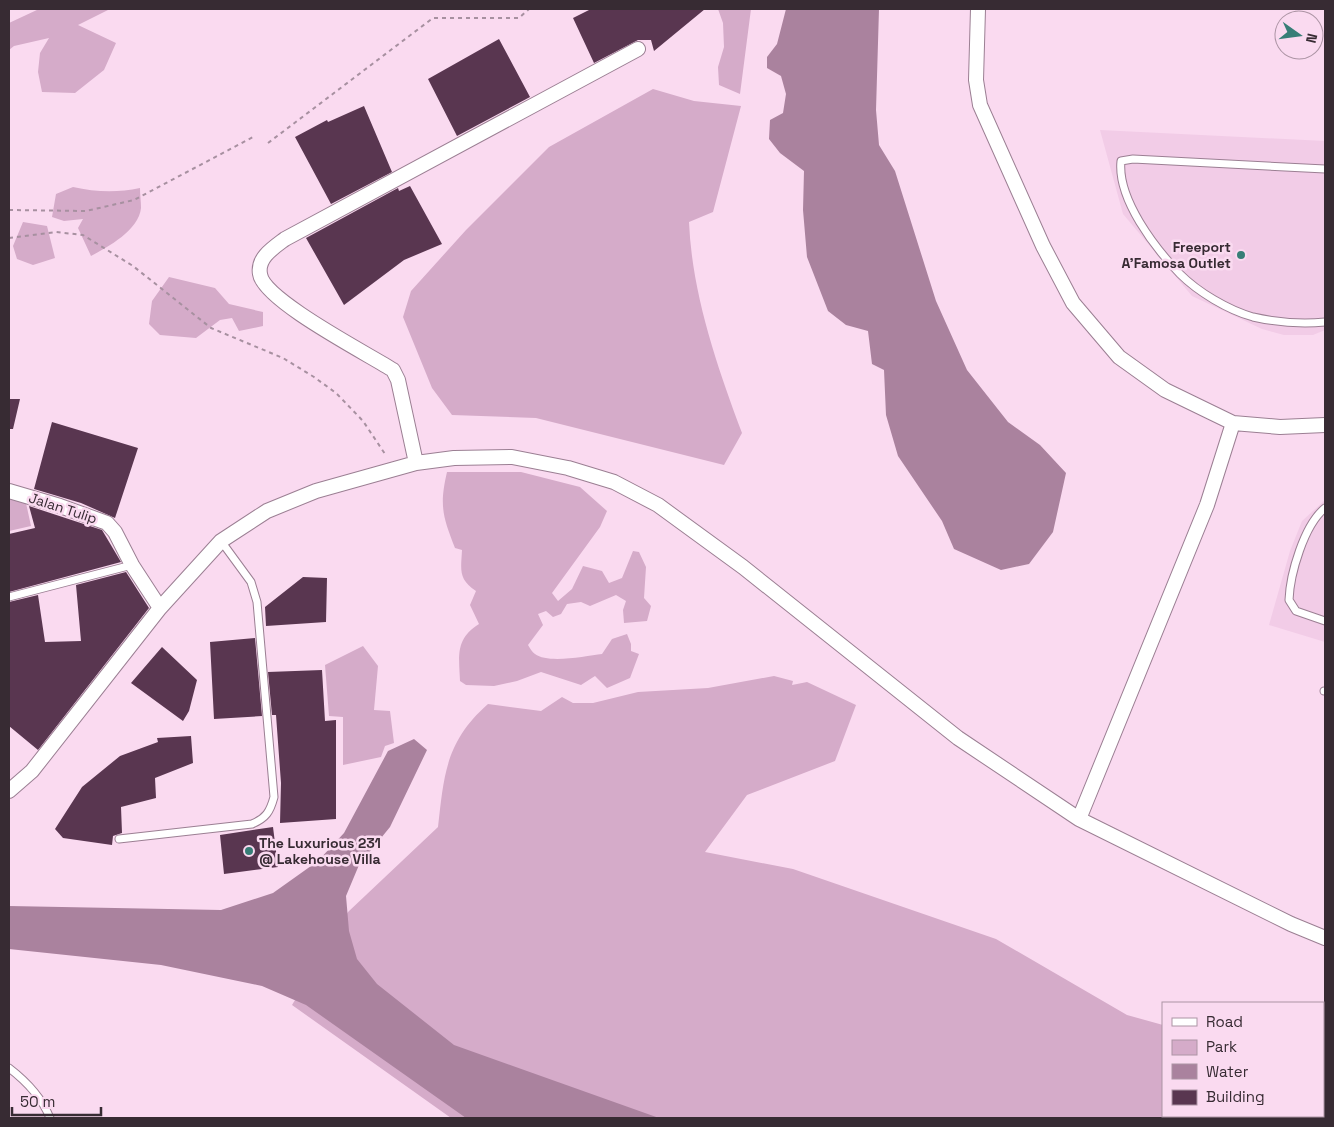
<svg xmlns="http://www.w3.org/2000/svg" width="1334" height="1127" font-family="'Space Grotesk',sans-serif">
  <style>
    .built { fill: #f2cce7 }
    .green { fill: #d5abc9 }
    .water { fill: #aa829e }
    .building { fill: #593650 }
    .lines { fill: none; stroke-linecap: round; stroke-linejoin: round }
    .service-casing { stroke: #9b7f93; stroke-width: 9 }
    .minor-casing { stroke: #9b7f93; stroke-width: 16 }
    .path { stroke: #a790a0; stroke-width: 2; stroke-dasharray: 4 4; stroke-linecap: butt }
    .service { stroke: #fff; stroke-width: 7 }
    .minor { stroke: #fff; stroke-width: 14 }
    .poi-dot { fill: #377e77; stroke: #fadaf0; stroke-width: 2 }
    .labels { text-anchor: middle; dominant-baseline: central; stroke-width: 5; stroke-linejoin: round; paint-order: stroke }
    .poi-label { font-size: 14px; font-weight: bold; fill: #372b33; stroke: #fadaf0; text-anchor: end }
    .street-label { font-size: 14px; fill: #372b33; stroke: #fadaf0 }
  </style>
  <rect width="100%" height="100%" fill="#fadaf0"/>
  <path class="built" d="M1100,130L1325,141V330L1313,335H1284L1262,329L1192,296L1123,214Z
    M1325,500V642L1269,625L1290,551L1302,521Z"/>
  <path class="green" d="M39,9H110L78,25L116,43L104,70L75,93L42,92L38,72L40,53L49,38L14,46L9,50V23Z
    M718,9H751L740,94L719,85L718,67L724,47L723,23Z
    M653,89L694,101L741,106L713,212L689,222C692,294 717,366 742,433L724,465L536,418L452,415L432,388L403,317L411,291L466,230L549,147Z
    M73,187C95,192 117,193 140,188C140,195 141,202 141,208C139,230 108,247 91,256L78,228L83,219L64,221L52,217L56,194Z
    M23,222L47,226L55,258L33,265L17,259L13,246Z
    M169,277L215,288L229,304L263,312V326L239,331L232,318L220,320L196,338L160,335L149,324L152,301Z
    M447,472H521L580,487L607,511L600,527L552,593L558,601L572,589L583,566L602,571L609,583L622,578L633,551L639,552L646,567L644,598L651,606L647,621L624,623L623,610L626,601L616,595L590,606L581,602L567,604L561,614L553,617L546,611L538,614L543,625L528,645C530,648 532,652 535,654C548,664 586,656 602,654L612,639L627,634L631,644V651L639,654L630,678L607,688L595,676L581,685L541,672L517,681L494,686L466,685L460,681C459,656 455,639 479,624L470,605L476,591C458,579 461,570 462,550L455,548C443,517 439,506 447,472Z
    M9,499L26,503L31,526L9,531Z
    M363,646L378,666L374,710L390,711L394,743L385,746L381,757L343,765V717L329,716L325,665Z
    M774,676L793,681L792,685L807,682L856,705L835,761L747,795L705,852L793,869L996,939L1127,1015L1163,1025V1116H1323V1070L1325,1071V1118H451L292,1005L348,912L438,827C444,774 446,741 488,704L541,711L562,697L573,703H593L638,692L708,688Z"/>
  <path class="water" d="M786,9H879L876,110L879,145L895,171L936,301L967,370L1008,422L1040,445L1066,473L1053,532L1029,564L1001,570L954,549L942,521L898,456L886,415L884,370L872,364L868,331L846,325L828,311L807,257L803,210L804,171L780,153L769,139L770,120L783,113L786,94L781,76L767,68V57L777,44Z
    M414,739L427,750L390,827L359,865L346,896L349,931L357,959L377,984L454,1045L659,1118H466L306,1005L262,986L161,965L9,949V906L221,910L273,893L318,861L344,833L388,751Z"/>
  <path class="building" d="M591,9H705L654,51L651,40H638L594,63L573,18Z
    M499,39L530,97L457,136L428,79Z
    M364,106L392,172L331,204L295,137L327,120L328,122Z
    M410,186L442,244L404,260L344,305L306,238L398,188L399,191Z
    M9,399H20L13,429H9Z
    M52,422L138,448L115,518L81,503L34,489Z
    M29,506L102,530L121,562L9,592V534L35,528Z
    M126,572L149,608L38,750L9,726V602L38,595L45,642L81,641L76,585Z
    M303,577L327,578L326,622L266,626L265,607Z
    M255,638L262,716L214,719L210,642Z
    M162,647L197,680L189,711L183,721L131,683Z
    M322,670L325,721L336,720V819L280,823L281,783L276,715H272L268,672Z
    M191,736L193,763L155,778L156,798L121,807L122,833L113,836L112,845L63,838L55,829L82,787L120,756L158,742L157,738Z
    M273,827L278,867L224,874L220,835Z"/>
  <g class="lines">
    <defs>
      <path id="service" d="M1325,169L1133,159L1121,161C1117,199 1155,248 1180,274C1198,292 1228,310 1253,317C1275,322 1302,324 1325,322
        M1325,508C1304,525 1290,574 1289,600L1296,611L1325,621
        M9,597L132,565
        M1324,691H1325
        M119,839L252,824C266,818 270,812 274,797L257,602L251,582L221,541
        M9,1068C26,1081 42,1098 50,1118"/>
      <path id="minor" d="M978,9L976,80L980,105L1043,246L1073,303L1119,357L1165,390L1233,423L1280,427L1325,425
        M416,463L398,380L393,370C368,354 263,300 260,274C257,258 273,248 285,239L638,49
        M9,491L60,506L107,523L115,532L132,565L160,608
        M9,791L32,771L160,608L221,541L267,511L316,491L416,463L454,458L512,457L568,468L614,482L658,505L743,567L958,738L1079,819L1291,924L1325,938
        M1079,819L1207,505L1233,423"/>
    </defs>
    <use href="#service" class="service-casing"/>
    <use href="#minor" class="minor-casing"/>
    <path class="path" d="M268,143L433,18H519L529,9
      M9,210L86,211L134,200L255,136
      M9,238L56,232L83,235L133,266L211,328L283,358L314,377L336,393L363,421L385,454"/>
    <use href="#service" class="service"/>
    <use href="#minor" class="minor"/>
  </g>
  <g class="poi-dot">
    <circle cx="1241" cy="255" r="5"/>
    <circle cx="249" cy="851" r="5"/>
  </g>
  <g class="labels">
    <g class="poi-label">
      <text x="1231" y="247">Freeport<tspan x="1231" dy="16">A'Famosa Outlet</tspan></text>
      <text x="259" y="843" text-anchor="start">The Luxurious 231<tspan x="259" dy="16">@ Lakehouse Villa</tspan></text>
    </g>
    <g class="street-label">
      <text transform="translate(63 508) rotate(18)">Jalan Tulip</text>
    </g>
  </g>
  <rect width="1334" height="1127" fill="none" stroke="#372b33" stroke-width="20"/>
  <rect x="1162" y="1002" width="162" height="115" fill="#fadaf0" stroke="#ac94a4"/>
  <rect x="1172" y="1018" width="25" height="8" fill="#ffffff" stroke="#ac94a4"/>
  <text x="1206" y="1027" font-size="15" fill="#372b33">Road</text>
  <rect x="1172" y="1040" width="25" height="15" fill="#d5abc9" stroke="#ac94a4"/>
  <text x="1206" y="1052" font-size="15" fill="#372b33">Park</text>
  <rect x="1172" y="1064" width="25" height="15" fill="#aa829e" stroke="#ac94a4"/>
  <text x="1206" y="1077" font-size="15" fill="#372b33">Water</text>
  <rect x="1172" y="1090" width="25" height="15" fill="#593650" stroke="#ac94a4"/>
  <text x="1206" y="1102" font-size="15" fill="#372b33">Building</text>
  <g transform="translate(1299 35) rotate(104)"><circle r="24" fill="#fadaf0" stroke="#ac94a4"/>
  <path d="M0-4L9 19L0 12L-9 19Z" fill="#377e77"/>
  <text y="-8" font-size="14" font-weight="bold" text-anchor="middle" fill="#372b33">N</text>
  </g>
  <path d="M12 1107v8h89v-8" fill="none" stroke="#372b33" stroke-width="2.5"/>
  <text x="20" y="1107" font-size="15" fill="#372b33" stroke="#fadaf0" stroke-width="4" paint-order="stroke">50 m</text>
</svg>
